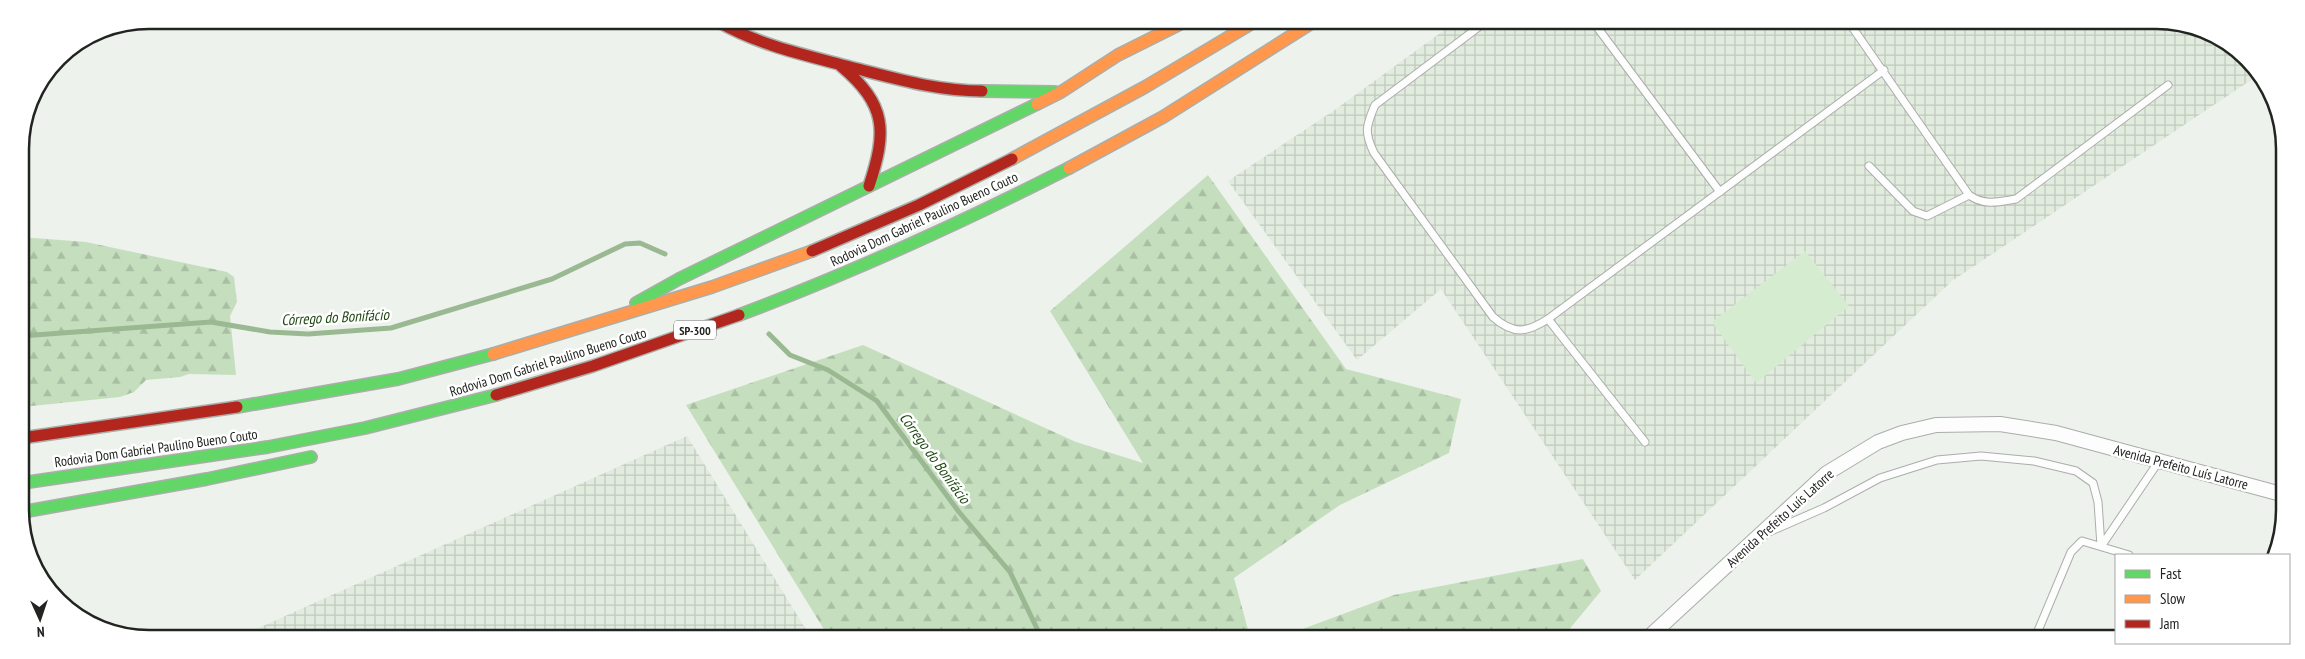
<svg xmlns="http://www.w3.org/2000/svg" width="2305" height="659" font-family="'PT Sans Narrow',sans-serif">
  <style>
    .industrial { fill: url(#industrial-grid) }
    .forest { fill: url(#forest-firs) }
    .green { fill: #d6ecd0 }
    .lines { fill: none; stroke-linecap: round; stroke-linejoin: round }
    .stream { stroke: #9ab992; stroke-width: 5 }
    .lane-casing { stroke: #aaaeaa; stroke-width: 9 }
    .street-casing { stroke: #aaaeaa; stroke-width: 16 }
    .fast-casing { stroke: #aaaeaa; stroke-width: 14 }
    .slow-casing { stroke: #aaaeaa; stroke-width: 14 }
    .jam-casing { stroke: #aaaeaa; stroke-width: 14 }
    .lane { stroke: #fcfdfc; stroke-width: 7 }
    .street { stroke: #fcfdfc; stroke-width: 14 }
    .fast { stroke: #63d668; stroke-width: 11 }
    .slow { stroke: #ff974d; stroke-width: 11 }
    .jam { stroke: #b3261e; stroke-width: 11 }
    .labels { text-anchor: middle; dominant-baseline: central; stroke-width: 5; stroke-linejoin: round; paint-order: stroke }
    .shield { fill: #fff; stroke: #646663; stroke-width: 1 }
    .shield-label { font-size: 12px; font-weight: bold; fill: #212420 }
    .street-label { font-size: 14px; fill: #212420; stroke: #fff }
    .water-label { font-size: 15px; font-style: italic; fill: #1f4912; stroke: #fff }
    .rim { fill: none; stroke: #212420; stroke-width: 2.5 }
  </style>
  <defs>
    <pattern id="industrial-grid" width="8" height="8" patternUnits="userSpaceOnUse" patternTransform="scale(1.25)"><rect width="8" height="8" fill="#e1ebde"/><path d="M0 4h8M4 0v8" fill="none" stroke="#c1c9be"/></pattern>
    <pattern id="forest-firs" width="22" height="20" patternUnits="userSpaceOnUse" patternTransform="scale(1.25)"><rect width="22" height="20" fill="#c5dfbe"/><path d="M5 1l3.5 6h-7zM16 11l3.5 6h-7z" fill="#a9bfa3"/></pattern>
  </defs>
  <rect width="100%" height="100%" fill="#edf2ec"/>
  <path class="industrial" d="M1454,23L2189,24L2247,58L2257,76L1952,281L1635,580L1441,289L1357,360L1228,181L1336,109Z
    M687,436L810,636L243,635Z"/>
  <path class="forest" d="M1208,175L1346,369L1461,399L1449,453L1340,505L1234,578L1250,637L828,636L686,405L863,345L1076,442L1143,463L1050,311Z
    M21,237L86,242L227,272L234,277L237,302L230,316L236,375L189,374L180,377L146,380L134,392L120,397L22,407Z
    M1583,559L1601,591L1562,638L1281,637L1394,595Z"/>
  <path class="green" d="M1805,251L1849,306L1756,383L1712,322Z"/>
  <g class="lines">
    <path class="stream" d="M769,334L790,355L828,370L877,401L959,512L1010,572L1041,637
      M21,336L211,322L270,332L308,334L391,328L552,279L625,244L640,243L665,254"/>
    <defs>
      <path id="lane" d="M1484,23L1375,105C1366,126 1364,132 1374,153L1493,317C1514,335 1526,333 1548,319L1884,70
        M1594,23L1720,192
        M1850,24L1969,195C1984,206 1999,202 2016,199L2168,85
        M1869,166L1913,211L1927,216L1969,195
        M1548,319L1645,442
        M1769,532L1824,508L1880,478L1937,460L1981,456L2034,461L2076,471L2093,483L2098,502L2101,546
        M2102,545L2159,461
        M2035,638L2071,552L2082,541L2129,555"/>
      <path id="street" d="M1648,638L1827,473L1878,442L1902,433L1936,425L2000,424L2056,433L2281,494"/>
      <path id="fast" d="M982,91L1055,92
        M636,303L679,279L1037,104
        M739,315C851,273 961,223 1069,168
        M237,407L398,379L493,354
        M22,483L268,447L365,428L496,395
        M22,512L207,479L311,457"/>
      <path id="slow" d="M1037,104L1061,92L1118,55L1184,22
        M1012,159L1145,87L1254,22
        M1069,168L1163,117L1313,22
        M493,354L712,287L812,251"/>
      <path id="jam" d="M717,21C758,45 805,55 850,67C894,78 936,91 982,91
        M841,66C887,105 887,131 869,186
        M812,251L919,205L1012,159
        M496,395L593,366L739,315
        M22,438L237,407"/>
    </defs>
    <use href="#lane" class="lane-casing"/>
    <use href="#street" class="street-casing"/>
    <use href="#fast" class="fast-casing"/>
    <use href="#slow" class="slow-casing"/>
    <use href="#jam" class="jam-casing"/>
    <use href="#lane" class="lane"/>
    <use href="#street" class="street"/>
    <use href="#fast" class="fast"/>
    <use href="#slow" class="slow"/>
    <use href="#jam" class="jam"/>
  </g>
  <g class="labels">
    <rect class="shield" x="674" y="320.5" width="42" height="19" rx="4"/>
    <g class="shield-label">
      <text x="695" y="330">SP-300</text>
    </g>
    <g class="street-label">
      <text transform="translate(924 219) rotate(-25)">Rodovia Dom Gabriel Paulino Bueno Couto</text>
      <text transform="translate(548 362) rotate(-17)">Rodovia Dom Gabriel Paulino Bueno Couto</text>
      <text transform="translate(156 448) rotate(-8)">Rodovia Dom Gabriel Paulino Bueno Couto</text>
      <text transform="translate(2181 467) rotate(15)">Avenida Prefeito Luís Latorre</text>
      <text transform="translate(1780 518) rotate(-42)">Avenida Prefeito Luís Latorre</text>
    </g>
    <g class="water-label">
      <text transform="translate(335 317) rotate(-3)">Córrego do Bonifácio</text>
      <text transform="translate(935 458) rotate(54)">Córrego do Bonifácio</text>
    </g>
  </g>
  <path d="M0 0H2305V659H0ZM149 29H2156A120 120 0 0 1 2276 149V510A120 120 0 0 1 2156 630H149A120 120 0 0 1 29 510V149A120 120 0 0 1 149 29Z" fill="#fff" fill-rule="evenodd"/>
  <path class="rim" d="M149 29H2156A120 120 0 0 1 2276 149V510A120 120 0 0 1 2156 630H149A120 120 0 0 1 29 510V149A120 120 0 0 1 149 29Z"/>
  <rect x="2115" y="554" width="175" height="90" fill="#ffffff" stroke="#a6a7a6"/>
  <rect x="2125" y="570" width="25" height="8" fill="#63d668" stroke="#a6a7a6"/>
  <text x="2160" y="579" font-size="15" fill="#212420">Fast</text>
  <rect x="2125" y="595" width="25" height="8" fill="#ff974d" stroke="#a6a7a6"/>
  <text x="2160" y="604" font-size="15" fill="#212420">Slow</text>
  <rect x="2125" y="620" width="25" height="8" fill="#b3261e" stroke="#a6a7a6"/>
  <text x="2160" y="629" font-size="15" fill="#212420">Jam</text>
  <g transform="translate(40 619) rotate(177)" stroke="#ffffff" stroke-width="4" paint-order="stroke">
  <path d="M0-4L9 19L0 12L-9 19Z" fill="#212420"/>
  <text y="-8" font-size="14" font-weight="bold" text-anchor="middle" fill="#212420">N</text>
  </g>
</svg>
